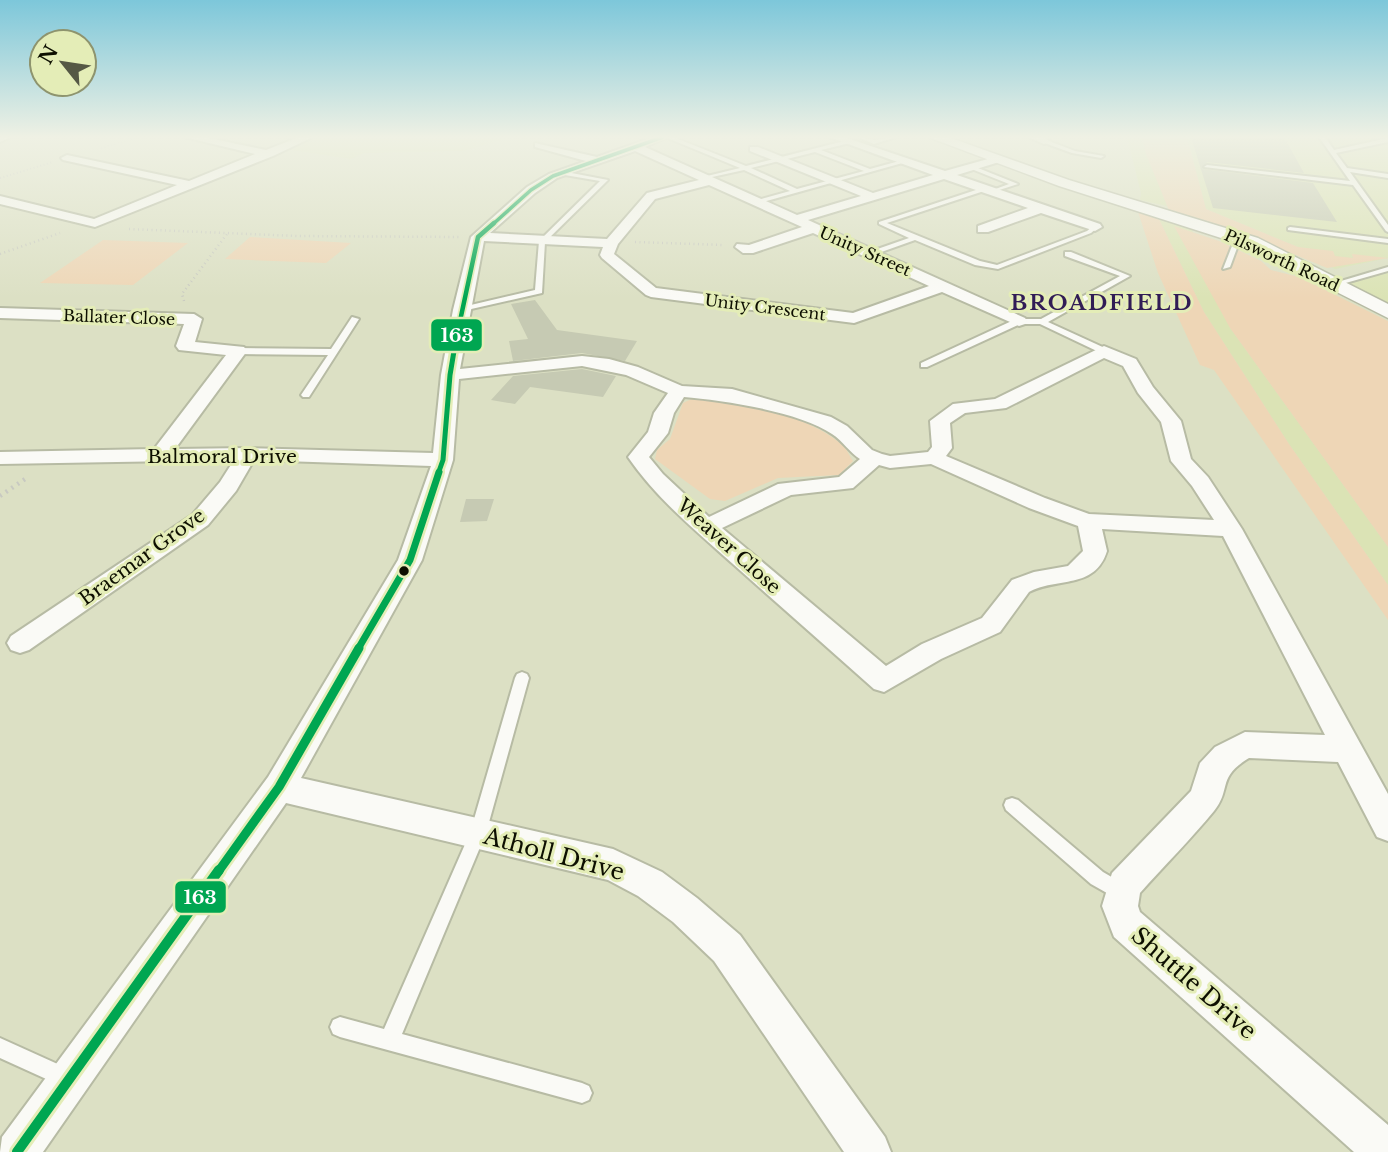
<svg xmlns="http://www.w3.org/2000/svg" width="1388" height="1152" font-family="'Libre Baskerville',serif">
  <style>
    .built { fill: #dbe3b5 }
    .green { fill: #eed6b6 }
    .building { fill: #c6cab3 }
    .lines { fill: none; stroke-linecap: round; stroke-linejoin: round }
    .service-casing { stroke: #b7bba4; stroke-width: 4 }
    .minor-casing { stroke: #b7bba4; stroke-width: 4 }
    .tertiary-casing { stroke: #b7bba4; stroke-width: 3 }
    .path-far2 { stroke: #c8c9c1; stroke-width: 2; stroke-dasharray: 1 2.5; stroke-linecap: butt }
    .path-far1 { stroke: #c8c9c1; stroke-width: 2.5; stroke-dasharray: 1 3.5; stroke-linecap: butt }
    .path { stroke: #c8c9c1; stroke-width: 4.5; stroke-dasharray: 2 5; stroke-linecap: butt }
    .service { fill: #fafaf6; fill-rule: evenodd }
    .minor { fill: #fafaf6; fill-rule: evenodd }
    .tertiary { fill: #fafaf6; fill-rule: evenodd }
    .bus-1-far5-casing { stroke: #e4edb7; stroke-width: 6 }
    .bus-1-far4-casing { stroke: #e4edb7; stroke-width: 8 }
    .bus-1-far3-casing { stroke: #e4edb7; stroke-width: 10 }
    .bus-1-far2-casing { stroke: #e4edb7; stroke-width: 12 }
    .bus-1-far1-casing { stroke: #e4edb7; stroke-width: 14 }
    .bus-1-casing { stroke: #e4edb7; stroke-width: 16 }
    .bus-1-far5 { stroke: #00a651; stroke-width: 3.5 }
    .bus-1-far4 { stroke: #00a651; stroke-width: 4.5 }
    .bus-1-far3 { stroke: #00a651; stroke-width: 5 }
    .bus-1-far2 { stroke: #00a651; stroke-width: 7 }
    .bus-1-far1 { stroke: #00a651; stroke-width: 9 }
    .bus-1 { stroke: #00a651; stroke-width: 10 }
    .bus-dot { fill: #0d0f00; stroke: #e4edb7; stroke-width: 2.5 }
    .labels { text-anchor: middle; dominant-baseline: central; stroke-width: 6; stroke-linejoin: round; paint-order: stroke }
    .far-street-label { font-size: 16px; fill: #0d0f00; stroke: #e4edb7 }
    .street-label { font-size: 19px; fill: #0d0f00; stroke: #e4edb7 }
    .far-district-label { font-size: 21px; font-weight: bold; letter-spacing: 2px; fill: #311c56; stroke: #e4edb7 }
    .near-street-label { font-size: 23px; fill: #0d0f00; stroke: #e4edb7 }
    .line-badge { stroke: #e4edb7; stroke-width: 2.5 }
    .badge-label { font-size: 19px; text-anchor: middle; font-weight: bold; fill: #fff }
  </style>
  <rect width="100%" height="100%" fill="#dce0c4"/>
  <path class="built" d="M319,137H511L463,151L364,153L351,159L291,150Z
    M1127,137H1142L1167,206L1140,200L1141,193Z
    M1187,137H1388V258L1335,269L1298,247L1206,209Z
    M1158,217L1178,223L1192,230L1230,328L1388,547V585L1289,444L1204,312Z
    M1388,272V306L1345,285Z"/>
  <path class="green" d="M1142,137H1187L1206,209L1298,247L1333,251L1335,256L1353,258L1352,254L1388,258L1327,268L1250,236L1170,213L1146,154Z
    M1138,212L1158,217L1204,312L1289,444L1388,585V620L1214,370L1200,365L1158,273Z
    M1174,226L1219,241L1261,261L1271,270L1299,277L1388,321V547L1230,328Z
    M250,237L351,243L326,263L225,259Z
    M103,240L188,243L133,285L40,283Z
    M696,397C738,399 808,416 840,443C846,447 849,455 853,461L839,475L778,478L725,501L710,499L655,459L657,450L670,439L683,403Z"/>
  <path class="building" d="M1191,137H1284L1304,173L1207,162L1202,169L1313,183L1337,222L1213,208Z
    M535,300L557,330L637,341L625,361L582,353L513,361L509,341L528,339L511,304Z
    M582,369L616,376L603,397L530,387L515,404L491,400L513,376Z
    M466,499H494L487,521L460,522Z"/>
  <g class="lines">
    <defs>
      <path id="service" d="M665,137H673L746,166L848,140L850,143L821,150L870,169L903,160L906,162L756,204L754,201L790,191L744,170L703,179V177L740,168ZM815,152L864,171L797,189L751,168Z
        M858,137L874,140L896,137L874,144Z
        M1319,137H1325L1334,150L1388,138V142L1336,153L1347,168L1388,174V178L1350,172L1388,225V232L1386,231L1353,185L1204,167L1207,165L1350,181Z
        M1044,139L1075,151L1104,156L1101,158L1072,153L1042,142Z
        M969,166H973L1018,184L990,193V191L1009,184L969,168Z
        M561,171L608,180L545,242L542,293L458,312V308L535,290L539,241L600,181L559,174Z
        M985,187L987,190L887,223L980,261L997,265L1087,231L1093,226L1098,227L1091,233L998,269L975,265L915,240L873,255L866,253L909,238L879,224V222Z
        M1290,227L1388,239V243L1288,230V228Z
        M1252,240L1255,242L1254,243L1237,248L1230,267L1223,269L1232,246Z
        M1065,252H1071L1130,276L1048,322L1107,349V353H1101L1040,324H1020L927,367H921V363L1016,319H1041L1120,276L1065,256Z
        M1388,267V271L1335,286L1331,284Z
        M352,317L359,319L309,397H303L301,395L328,355L238,354L234,351L238,348L331,349Z
        M522,672L527,674L529,678L486,833L402,1034L582,1083L589,1086L592,1093L589,1100L582,1103L340,1037L333,1034L330,1027L333,1020L340,1017L384,1029L470,833L515,678L517,674Z
        M1012,798L1018,800L1103,872L1127,886L1130,892L1127,898L1121,901L1091,884L1006,810L1004,805L1006,800Z
        M0,1038L73,1071L76,1078L73,1085L66,1088L0,1058Z"/>
      <path id="minor" d="M0,137H11L0,142Z
        M184,137H204L266,150L299,137H313L273,156L95,227L0,204V196L94,219L177,185L63,160L61,158L67,155L189,181L255,154Z
        M653,137H668L645,147L797,215L861,196L750,151V147H758L873,193L933,175L829,137H844L945,171L995,157L1001,160L999,162L957,175L1100,224L1102,227L1095,231L1041,213L988,232H978V226L1028,208L944,179L808,220L1025,318L1027,321L1025,324L1019,326L942,292L854,323L651,297L646,295L602,258L600,255L603,247L484,241L460,369L582,356L609,359L638,367L682,386L732,389L831,417L847,426L872,450L882,454L890,456L928,452L932,447L930,421L953,404L995,399L1104,346L1136,359L1153,387L1181,421L1191,459L1208,477L1242,529L1388,794V841L1377,837L1338,762L1249,758C1216,778 1232,789 1214,811C1191,839 1164,866 1140,893L1138,906L1140,912L1388,1125V1152H1354L1114,937L1102,906L1112,873L1191,791L1200,763L1215,747L1245,732L1325,735L1223,536L1102,529L1107,551C1095,590 1056,577 1029,592L1000,632L941,659L884,692L874,689C827,647 780,606 733,564C696,531 656,498 628,457L648,432L654,413L668,393L626,375L582,366L459,379L453,460L422,560L301,778L613,849L662,872L697,898L740,935L885,1137L891,1152H844L714,961L673,922L638,896L608,880L286,803L43,1152H0L2,1137L268,777L398,560L431,466L254,460L236,491L208,525L29,650L20,653L11,650L7,643L11,636L192,515L220,482L234,460L0,464V452L154,449L226,355L179,350L176,346L184,324L0,318V308L194,314L202,319L195,342L244,347L247,351L175,449L248,448L433,453L441,375L453,310L471,237L527,187L549,174L586,161L535,147V143L597,157ZM635,151L699,180L647,193L607,239L490,233L535,193L557,178ZM709,185L802,227L749,245L737,244L735,247L743,253H753L813,233L929,286L853,313L656,288L614,254L618,244L655,199ZM1104,358L1123,366L1138,393L1161,422L1171,461L1192,486L1214,520L1089,514L1045,498L946,456L952,448L950,423L965,413L1006,408ZM684,397C722,400 801,412 832,434C843,441 850,453 860,459L839,477L778,484L709,517L663,474L649,457L668,433L674,413ZM931,464L1029,508L1078,526L1083,551L1068,566L1034,572L1012,580L982,618L922,644L886,666L722,528L791,495L853,488L879,465L890,468Z
        M1028,137H1043L1049,141L1044,144Z"/>
      <path id="tertiary" d="M928,137H948L1069,180L1258,238L1388,304V318L1246,246L1059,186Z"/>
    </defs>
    <use href="#service" class="service-casing"/>
    <use href="#minor" class="minor-casing"/>
    <use href="#tertiary" class="tertiary-casing"/>
    <path class="path-far2" d="M101,148L138,137
      M0,178L53,162"/>
    <path class="path-far1" d="M129,229L297,236L460,237
      M635,242L724,245
      M0,254L60,233
      M184,301L182,294L227,234"/>
    <path class="path" d="M0,496L28,477"/>
    <use href="#service" class="service"/>
    <use href="#minor" class="minor"/>
    <use href="#tertiary" class="tertiary"/>
    <defs>
      <path id="bus-1-far5" d="M492,225L531,190L553,176L663,137"/>
      <path id="bus-1-far4" d="M457,335L478,237L494,223"/>
      <path id="bus-1-far3" d="M438,474L443,460L450,375L457,333"/>
      <path id="bus-1-far2" d="M358,649L410,560L439,472"/>
      <path id="bus-1-far1" d="M218,872L279,787L359,648"/>
      <path id="bus-1" d="M17,1152L219,870"/>
    </defs>
    <use href="#bus-1-far5" class="bus-1-far5-casing"/>
    <use href="#bus-1-far4" class="bus-1-far4-casing"/>
    <use href="#bus-1-far3" class="bus-1-far3-casing"/>
    <use href="#bus-1-far2" class="bus-1-far2-casing"/>
    <use href="#bus-1-far1" class="bus-1-far1-casing"/>
    <use href="#bus-1" class="bus-1-casing"/>
    <use href="#bus-1-far5" class="bus-1-far5"/>
    <use href="#bus-1-far4" class="bus-1-far4"/>
    <use href="#bus-1-far3" class="bus-1-far3"/>
    <use href="#bus-1-far2" class="bus-1-far2"/>
    <use href="#bus-1-far1" class="bus-1-far1"/>
    <use href="#bus-1" class="bus-1"/>
  </g>
  <linearGradient id="sky" x2="0" y2="1"><stop stop-color="#7dc7da"/><stop offset="0.46" stop-color="#eff1e4"/><stop offset="1" stop-color="#eff1e4" stop-opacity="0"/></linearGradient>
  <rect width="1388" height="298" fill="url(#sky)"/>
  <circle class="bus-dot" cx="404" cy="571" r="6"/>
  <g class="labels">
    <g class="far-street-label">
      <text transform="translate(865 251) rotate(24)">Unity Street</text>
      <text transform="translate(1282 260) rotate(25)">Pilsworth Road</text>
      <text transform="translate(765 307) rotate(7)">Unity Crescent</text>
      <text transform="translate(119 317) rotate(2)">Ballater Close</text>
    </g>
    <g class="street-label">
      <text x="222" y="456">Balmoral Drive</text>
      <text transform="translate(729 546) rotate(42)">Weaver Close</text>
      <text transform="translate(142 557) rotate(-36)">Braemar Grove</text>
    </g>
    <g class="far-district-label">
      <text x="1102" y="303">BROADFIELD</text>
    </g>
    <g class="near-street-label">
      <text transform="translate(554 854) rotate(15)">Atholl Drive</text>
      <text transform="translate(1194 983) rotate(41)">Shuttle Drive</text>
    </g>
  </g>
  <g class="line-badge">
    <rect x="430" y="318" width="53" height="34" rx="7" fill="#00a651"/>
    <rect x="174" y="880" width="53" height="34" rx="7" fill="#00a651"/>
  </g>
  <g class="badge-label">
    <text x="457" y="342">163</text>
    <text x="200" y="904">163</text>
  </g>
  <g transform="translate(63 63) rotate(300)"><circle r="33" fill="#e4edb7" stroke="#8e946e" stroke-width="2"/>
  <path d="M0-5L12 26L0 18L-12 26Z" fill="#555845"/>
  <text y="-10" font-size="19" font-weight="bold" text-anchor="middle" fill="#0d0f00">N</text>
  </g>
</svg>
